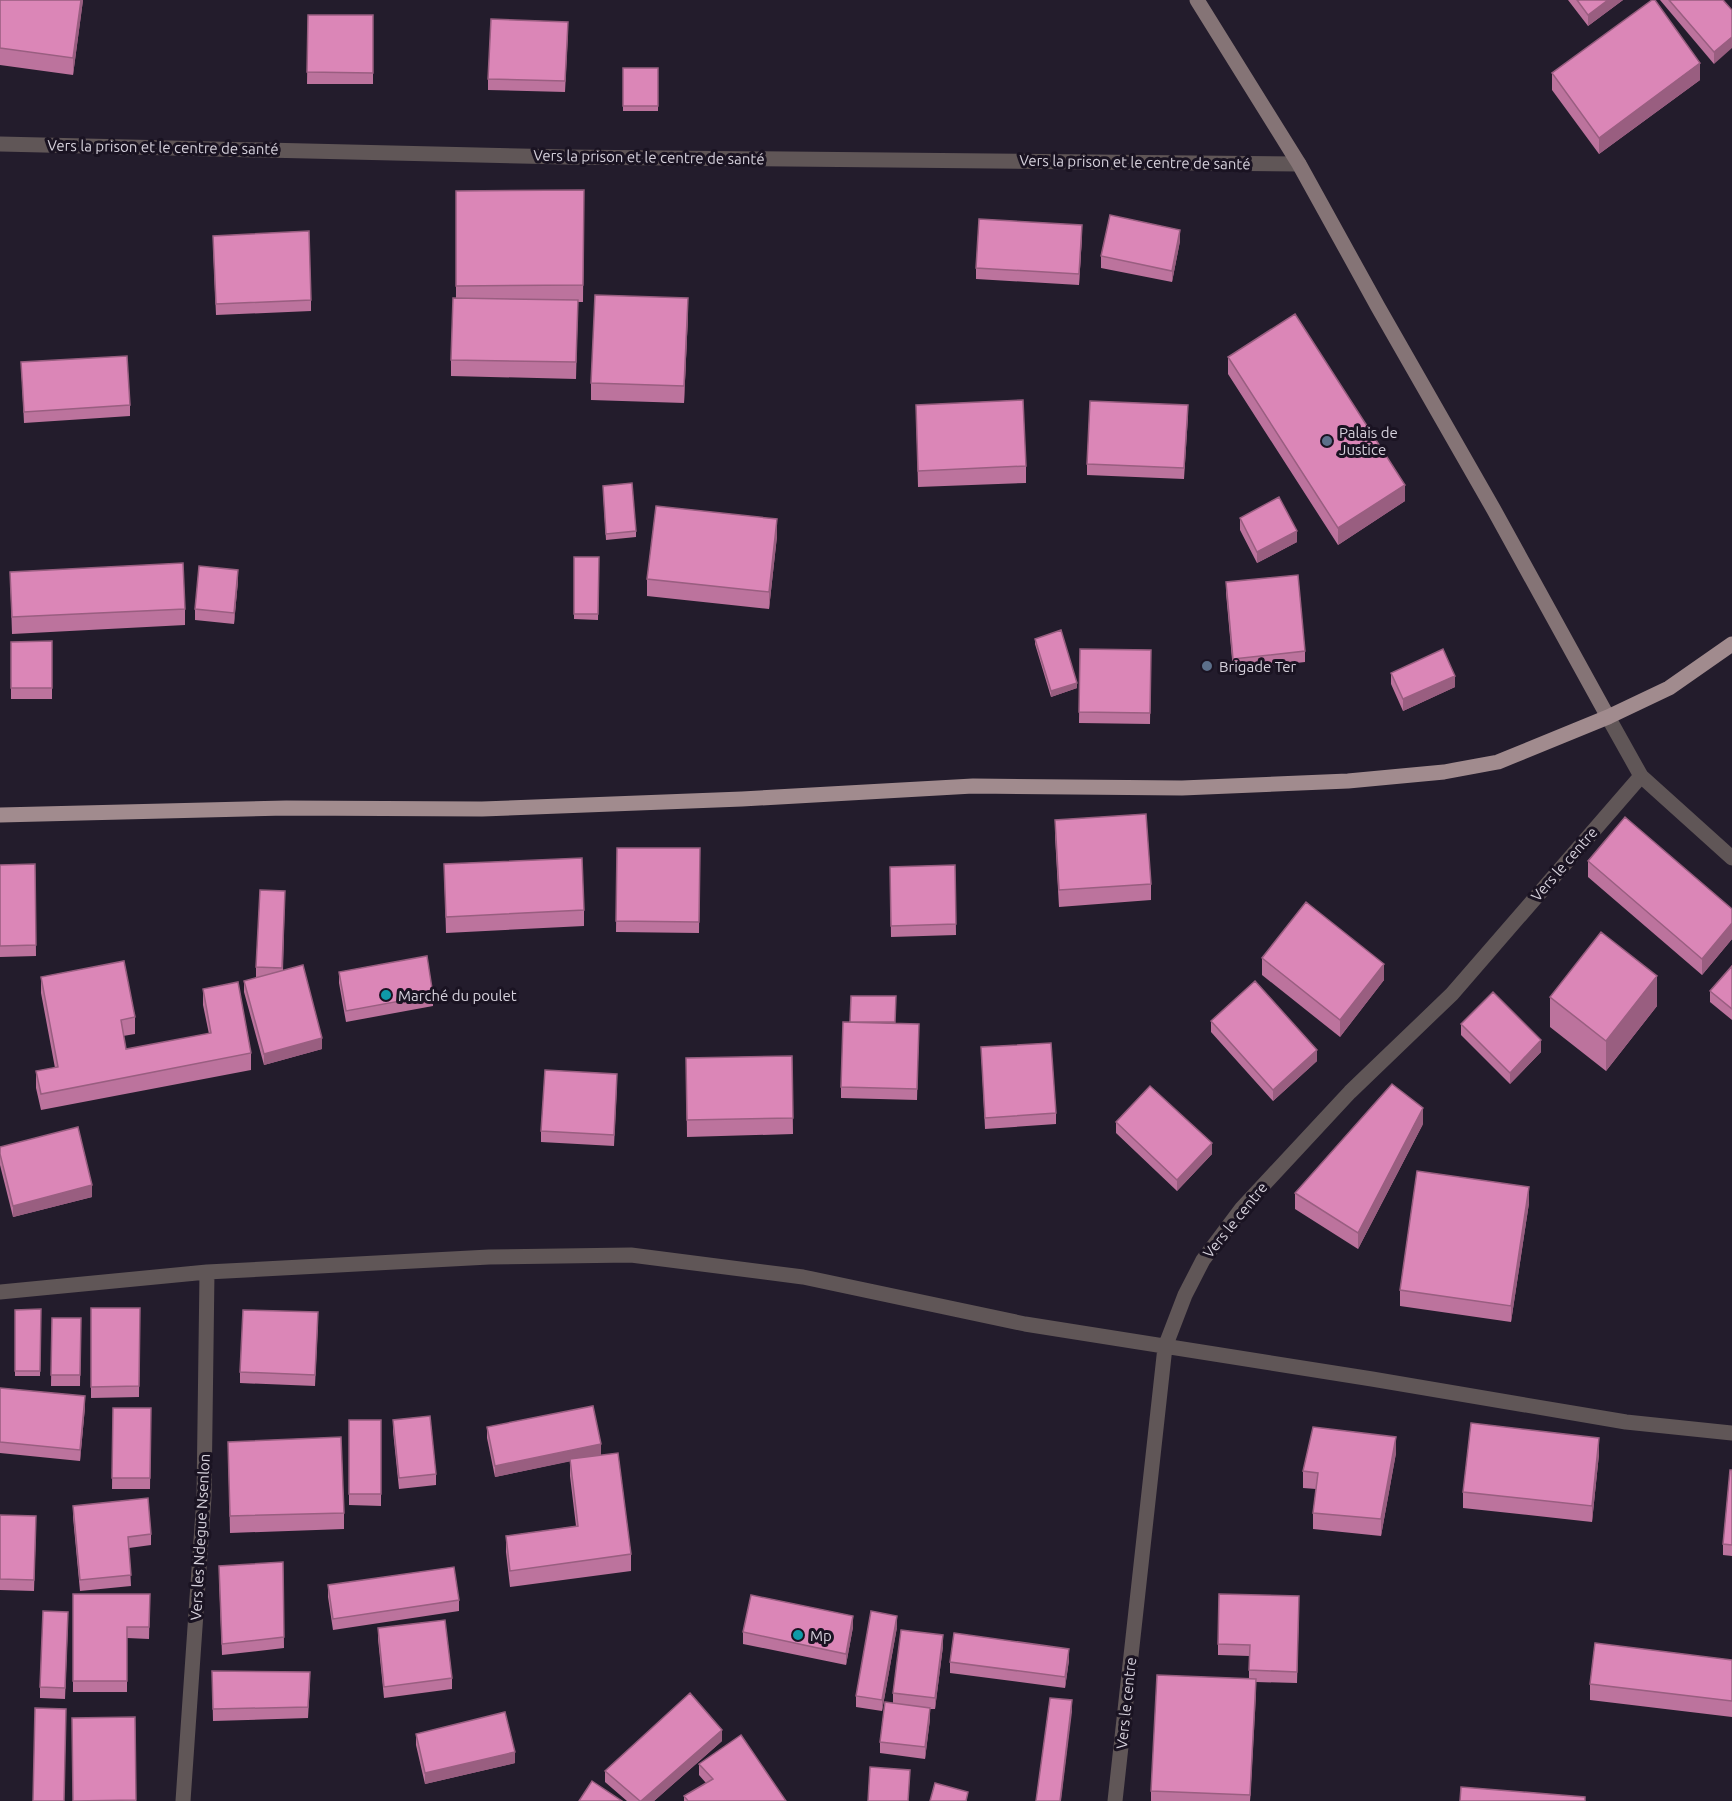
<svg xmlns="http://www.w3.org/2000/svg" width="1732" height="1801" font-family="Ubuntu,sans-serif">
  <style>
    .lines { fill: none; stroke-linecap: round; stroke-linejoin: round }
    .street { stroke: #605657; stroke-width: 15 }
    .secondary { stroke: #857476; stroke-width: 15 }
    .primary { stroke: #a18b8e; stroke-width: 15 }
    .wall { fill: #bc739d }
    .shaded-wall { fill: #995e80 }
    .building { fill: #db86b7; stroke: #995e80; stroke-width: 1.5 }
    .service-dot { fill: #5c6f8a; stroke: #1a1322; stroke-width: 2 }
    .culture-dot { fill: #0f9aa8; stroke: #1a1322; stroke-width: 2 }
    .labels { text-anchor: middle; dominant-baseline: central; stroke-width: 6; stroke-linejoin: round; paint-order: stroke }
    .street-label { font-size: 15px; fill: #d5d0db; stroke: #1a1322 }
    .poi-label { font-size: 15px; fill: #d5d0db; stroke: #1a1322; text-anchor: start }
  </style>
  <rect width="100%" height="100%" fill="#231c2c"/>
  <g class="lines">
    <path class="street" d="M0,144L566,157L1299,164
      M1608,717L1641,776L1732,858
      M0,1292L207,1272L489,1257L631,1255L803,1277L1025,1324L1372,1379L1626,1422L1732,1433
      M183,1801L204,1497L207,1272
      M1115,1801L1165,1347L1185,1295L1203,1260L1242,1208L1350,1092L1452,994L1641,776"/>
    <path class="secondary" d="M1197,0L1299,164L1378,307L1494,510L1608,717"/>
    <path class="primary" d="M0,815L286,808L482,809L742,799L973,786L1182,788L1348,781L1444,772L1498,762L1608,717L1669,688L1732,644"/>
  </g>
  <path class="wall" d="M0,0H83L73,75L0,65Z
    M1568,0H1623L1588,26Z
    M1660,0H1723L1714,64Z
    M308,15H373V84H307Z
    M568,33L565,92L488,90V79Z
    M623,68H658V111H623Z
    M1552,73L1700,80L1599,154L1552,90Z
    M584,190L583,302H578L576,379L451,376V360L456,298V191Z
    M1082,236L1079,285L976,279V268Z
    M1180,241L1172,282L1101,268V256Z
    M213,247L311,300V311L216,315Z
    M688,315L684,403L591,400V383Z
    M1228,357L1405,501L1338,545L1228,374Z
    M21,362L130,405V416L24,423Z
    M916,405L1026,466V483L918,487Z
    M1188,416L1184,479L1087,475V464Z
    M603,491L636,531V537L606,540Z
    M1240,518L1297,542L1257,563L1240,530Z
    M777,536L769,609L647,596V579Z
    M574,557H599L598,620L574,619Z
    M10,572L185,609V625L12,634Z
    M238,581L234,624L195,620V609Z
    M1226,582L1305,651V662L1233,670L1226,593Z
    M1035,639L1077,688L1051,697L1035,644Z
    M52,641V699H11V642Z
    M1080,649L1151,650L1150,724L1079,723Z
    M1391,673L1455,687L1403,711L1391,684Z
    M1055,820L1151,884V900L1059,907L1055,836Z
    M617,848H700L699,933L616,932Z
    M1588,861L1732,909V939L1702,975L1588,877Z
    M35,864L36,956L0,957V865Z
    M444,864L584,910V926L446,933Z
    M955,865L956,935L891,937L890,867Z
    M285,891L283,971L322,1049L264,1065L244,992V981L256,978V967Z
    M1262,958L1384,980L1340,1037L1262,975Z
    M1732,966V1020L1710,1002V991Z
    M339,972L433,995V1006L346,1022L339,983Z
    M41,977L135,1017V1034L123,1036L126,1049L209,1034L203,1005V989L251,1053V1070L41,1110L36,1088V1071L55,1068L41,993Z
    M1550,997L1657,1006L1606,1071L1550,1027Z
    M1211,1021L1317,1061L1273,1101L1211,1032Z
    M895,1023L919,1024L917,1100L841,1098V1087Z
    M1461,1024L1541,1052L1510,1084L1461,1035Z
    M981,1047L1056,1113V1124L985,1129Z
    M792,1056L793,1134L687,1137L686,1058Z
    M617,1085L614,1146L541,1142V1131Z
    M1116,1122L1212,1154L1177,1191L1116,1133Z
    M1423,1124L1358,1249L1295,1209V1193Z
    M0,1147L92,1197L13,1217L0,1165Z
    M1529,1203L1511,1322L1400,1306V1290Z
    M91,1308H140L139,1397L91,1398Z
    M41,1309L40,1376H15V1310Z
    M52,1318H81L80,1386H51Z
    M318,1323L315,1386L240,1383V1372Z
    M0,1388L85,1407L80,1461L0,1453Z
    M113,1408H151L150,1489H112Z
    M349,1420H381V1506L349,1505Z
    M393,1420L436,1474V1485L399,1489L393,1431Z
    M487,1427L601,1455L631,1554V1571L510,1587L506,1552V1536L576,1526L570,1476V1461L495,1477L487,1438Z
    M228,1442L344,1513V1529L230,1533Z
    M1396,1453L1381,1536L1313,1529V1513L1316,1489L1303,1488V1471Z
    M1599,1454L1592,1522L1463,1508V1492Z
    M1732,1470V1556L1723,1555V1544Z
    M73,1506L151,1534V1545L129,1548L131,1586L80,1591L73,1517Z
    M0,1515L36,1527L34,1591L0,1590Z
    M283,1562L284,1648L222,1655L219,1577Z
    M328,1585L459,1600V1611L333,1630L328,1597Z
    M73,1594H150L149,1639L127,1638V1692H73Z
    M1299,1607L1297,1683L1256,1682L1250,1801H1151V1791L1249,1679V1656L1218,1655V1644Z
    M68,1623L65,1699L40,1698V1687Z
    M853,1627L846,1665L743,1644V1632Z
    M897,1627L882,1711L856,1707V1696Z
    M378,1628L452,1678V1689L384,1698L378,1639Z
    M943,1646L935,1709H930V1719L925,1759L880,1753V1742L893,1703V1693Z
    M1069,1660L1065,1688L950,1673V1662Z
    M1732,1660V1717L1590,1700V1684Z
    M212,1671L310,1683L308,1718L213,1721Z
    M135,1717L136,1801H73Z
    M416,1734L515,1763L425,1784L416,1745Z
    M722,1741L654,1801H627L605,1782V1771Z
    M699,1764L786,1801H684V1796L706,1783L699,1775Z"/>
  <path class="shaded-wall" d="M81,0H83L73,75V58Z
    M1608,0H1623L1588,26V15Z
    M1732,37V48L1714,64V52Z
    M1700,63V80L1599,154V138Z
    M1082,225V236L1079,285V274Z
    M1180,230V241L1172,282V271Z
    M688,298V315L684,403V386Z
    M1405,485V501L1338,545V528Z
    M777,519V536L769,609V592Z
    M1297,531V542L1257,563V552Z
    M238,570V581L234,624V613Z
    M1455,676V687L1403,711V699Z
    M1077,683V688L1051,697V691Z
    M1732,923V939L1702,975V959Z
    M1384,964V980L1340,1037V1020Z
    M1657,976V1006L1606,1071V1041Z
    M322,1038V1049L264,1065V1054Z
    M1541,1040V1052L1510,1084V1073Z
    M1317,1050V1061L1273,1101V1090Z
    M1423,1108V1124L1358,1249V1233Z
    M1212,1143V1154L1177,1191V1180Z
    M92,1185V1197L13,1217V1206Z
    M1529,1187V1203L1511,1322V1306Z
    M85,1396V1407L80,1461V1450Z
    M1396,1437V1453L1381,1536V1519Z
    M1599,1438V1454L1592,1522V1506Z
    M601,1444V1455L495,1477V1466Z
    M853,1616V1627L846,1665V1654Z
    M897,1616V1627L882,1711V1700Z
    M943,1635V1646L935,1709V1698Z
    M1069,1649V1660L1065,1688V1677Z
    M1256,1679V1696L1250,1801V1795Z
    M1072,1700V1712L1061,1801H1060Z
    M930,1708V1719L925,1759V1747Z
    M722,1730V1741L654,1801H641Z
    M515,1752V1763L425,1784V1773Z"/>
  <path class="building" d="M0,0H81L73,58L0,48Z
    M1577,0H1608L1588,15Z
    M1652,0H1655L1700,63L1599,138L1552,73Z
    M1669,0H1723L1732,10V37L1714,52Z
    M308,15H373V73L307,72Z
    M491,19L568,22L565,81L488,79Z
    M623,68H658V106H623Z
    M584,190L583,285L456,286V191Z
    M1110,215L1180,230L1172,271L1101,256Z
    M979,219L1082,225L1079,274L976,268Z
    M309,231L311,300L216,304L213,236Z
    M595,295L688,298L684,386L591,383Z
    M453,298L578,300L576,362L451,360Z
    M1295,314L1405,485L1338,528L1228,357Z
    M127,356L130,405L24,412L21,362Z
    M1023,400L1026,466L918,471L916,405Z
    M1090,401L1188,405L1184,468L1087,464Z
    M632,483L636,531L606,534L603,486Z
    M1279,497L1297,531L1257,552L1240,518Z
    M656,506L777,519L769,592L647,579Z
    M574,557H599L598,614H574Z
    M183,563L185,609L12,617L10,572Z
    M199,566L238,570L234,613L195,609Z
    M1298,575L1305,651L1233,659L1226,582Z
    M1061,630L1077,683L1051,691L1035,639Z
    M52,641V688H11V642Z
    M1080,649L1151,650L1150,713L1079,712Z
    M1443,649L1455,676L1403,699L1391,673Z
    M1146,814L1151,884L1059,890L1055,820Z
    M1625,817L1732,909V923L1702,959L1588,861Z
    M617,848H700L699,922L616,921Z
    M582,858L584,910L446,917L444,864Z
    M35,864L36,945L0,946V865Z
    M955,865L956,924L891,926L890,867Z
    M260,890L285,891L282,968L256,967Z
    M1306,902L1384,964L1340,1020L1262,958Z
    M1601,932L1657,976L1606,1041L1550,997Z
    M427,956L433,995L346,1011L339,972Z
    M124,961L135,1017L121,1020L126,1049L211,1033L203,989L238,982L251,1053L41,1094L36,1071L58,1067L41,977Z
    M303,965L322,1038L264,1054L244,981Z
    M1732,966V1009L1710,991Z
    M1255,981L1317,1050L1273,1090L1211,1021Z
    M1493,992L1541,1040L1510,1073L1461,1024Z
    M851,996H896L895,1022H850Z
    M843,1022L919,1024L917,1089L841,1087Z
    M1051,1043L1056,1113L985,1118L981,1047Z
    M792,1056L793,1118L687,1120L686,1058Z
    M545,1070L617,1074L614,1135L541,1131Z
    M1392,1084L1423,1108L1358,1233L1295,1193Z
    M1150,1086L1212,1143L1177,1180L1116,1122Z
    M78,1127L92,1185L13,1206L0,1154V1147Z
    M1417,1171L1529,1187L1511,1306L1400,1290Z
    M91,1308H140L139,1386L91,1387Z
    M41,1309L40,1371H15V1310Z
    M243,1310L318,1312L315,1375L240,1372Z
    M52,1318H81L80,1375H51Z
    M0,1388L85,1396L80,1450L0,1442Z
    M593,1406L601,1444L495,1466L487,1427Z
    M113,1408H151L150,1478H112Z
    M430,1416L436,1474L399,1478L393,1420Z
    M349,1420H381V1494H349Z
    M1471,1423L1599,1438L1592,1506L1463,1492Z
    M1313,1427L1396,1437L1381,1519L1313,1513L1318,1473L1303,1471Z
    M341,1437L344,1513L230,1516L228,1442Z
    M618,1453L631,1554L510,1571L506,1536L578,1526L570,1459Z
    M1730,1470H1732V1545L1723,1544Z
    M148,1498L151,1534L128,1537L131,1575L80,1580L73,1506Z
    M0,1515L36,1516L34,1580L0,1579Z
    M283,1562L284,1637L222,1644L219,1566Z
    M454,1567L459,1600L333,1619L328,1585Z
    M73,1594H150L149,1627H127V1681H73Z
    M1219,1594L1299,1596L1297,1672L1249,1670L1250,1645L1218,1644Z
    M751,1595L853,1616L846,1654L743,1632Z
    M43,1611L68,1612L65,1688L40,1687Z
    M871,1611L897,1616L882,1700L856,1696Z
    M445,1620L452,1678L384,1687L378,1628Z
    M901,1630L943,1635L935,1698L893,1693Z
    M954,1633L1069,1649L1065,1677L950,1662Z
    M1595,1643L1732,1660V1701L1590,1684Z
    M212,1671L310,1672L308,1707L213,1709Z
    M1157,1675L1256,1679L1250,1795L1151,1791Z
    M690,1693L722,1730L641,1801H640L605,1771Z
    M1050,1698L1072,1700L1060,1801H1036Z
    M885,1702L930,1708L925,1747L880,1742Z
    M35,1708L66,1709L64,1801H33Z
    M505,1712L515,1752L425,1773L416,1734Z
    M135,1717L136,1800L73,1801L72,1718Z
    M741,1735L786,1801H688L684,1796L713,1779L699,1764Z
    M870,1767L910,1770L908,1801H868Z
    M592,1781L622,1801H579Z
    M935,1783L968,1792L966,1801H930Z
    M1461,1787L1585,1797V1801H1460Z"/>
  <g class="service-dot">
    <circle cx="1327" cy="441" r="6"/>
    <circle cx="1207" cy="666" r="6"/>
  </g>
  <g class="culture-dot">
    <circle cx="386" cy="995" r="6"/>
    <circle cx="798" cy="1635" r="6"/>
  </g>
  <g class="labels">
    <g class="street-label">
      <text transform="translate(163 147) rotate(1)">Vers la prison et le centre de santé</text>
      <text transform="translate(649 157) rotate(1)">Vers la prison et le centre de santé</text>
      <text transform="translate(1135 162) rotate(1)">Vers la prison et le centre de santé</text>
      <text transform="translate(1564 864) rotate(-49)">Vers le centre</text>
      <text transform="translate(1235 1220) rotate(-51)">Vers le centre</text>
      <text transform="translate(200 1537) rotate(-87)">Vers les Ndegue Nsenlon</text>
      <text transform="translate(1126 1703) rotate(-84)">Vers le centre</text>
    </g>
    <g class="poi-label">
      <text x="1339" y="432">Palais de<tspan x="1339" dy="17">Justice</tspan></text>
      <text x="1219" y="666">Brigade Ter</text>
      <text x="398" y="995">Marché du poulet</text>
      <text x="810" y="1635">Mp</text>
    </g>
  </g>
</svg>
